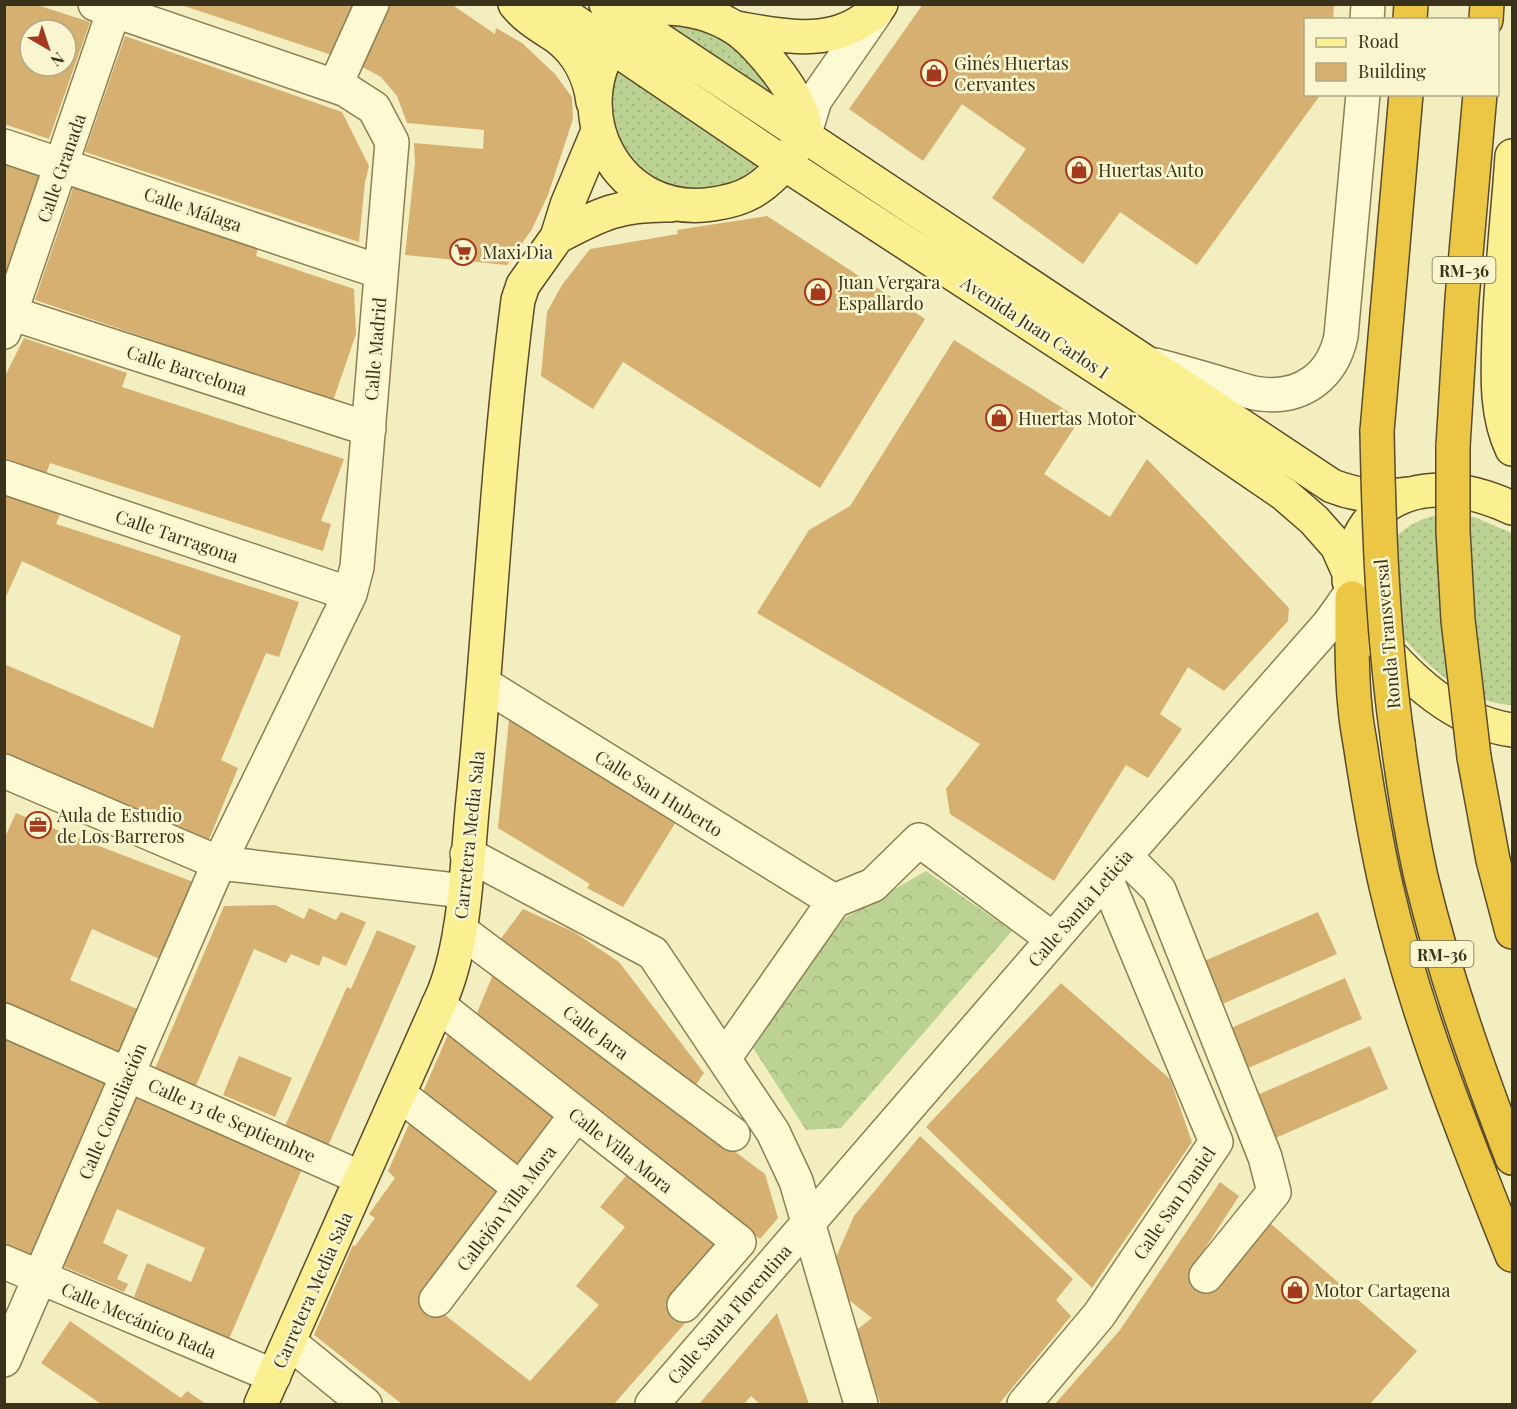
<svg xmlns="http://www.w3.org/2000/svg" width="1517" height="1409" font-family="'Playfair Display',serif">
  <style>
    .forest { fill: url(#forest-crowns) }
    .garden { fill: url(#garden-dots) }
    .building { fill: #d5b070; fill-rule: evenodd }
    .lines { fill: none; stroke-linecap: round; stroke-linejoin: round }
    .minor-casing { stroke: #8d7f55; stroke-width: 36 }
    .major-casing { stroke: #5a4b2a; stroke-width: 36 }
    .highway-casing { stroke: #5a4b2a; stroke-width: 36 }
    .minor { stroke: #fcf9d3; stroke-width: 33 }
    .major { stroke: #faf092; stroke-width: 33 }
    .highway { stroke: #ecc746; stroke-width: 33 }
    .highway-bridge-casing { stroke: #5a4b2a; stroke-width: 36; stroke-linecap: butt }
    .highway-bridge { stroke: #ecc746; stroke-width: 33 }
    .labels { text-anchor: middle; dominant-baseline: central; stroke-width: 5; stroke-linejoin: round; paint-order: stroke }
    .shield { fill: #f9f6cf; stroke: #746d51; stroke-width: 1.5 }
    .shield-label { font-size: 16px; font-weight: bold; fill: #3b321b }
    .poi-label { font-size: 18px; fill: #3b321b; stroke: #f9f6cf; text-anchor: start }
    .street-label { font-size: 18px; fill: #3b321b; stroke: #f9f6cf }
  </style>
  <defs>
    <pattern id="forest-crowns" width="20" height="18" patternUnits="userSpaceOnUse" patternTransform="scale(1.5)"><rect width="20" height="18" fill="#bcd292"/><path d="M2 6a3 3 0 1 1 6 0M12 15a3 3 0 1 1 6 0" fill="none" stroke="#a2b57d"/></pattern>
    <pattern id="garden-dots" width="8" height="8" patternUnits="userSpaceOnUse" patternTransform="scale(1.5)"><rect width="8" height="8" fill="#bcd292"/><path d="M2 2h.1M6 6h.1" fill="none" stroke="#a2b57d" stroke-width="1.8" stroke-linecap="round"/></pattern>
  </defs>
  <rect width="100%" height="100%" fill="#f3eebf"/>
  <path class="forest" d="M926,871L1012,931L841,1128L806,1130L748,1040L843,919Z"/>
  <path class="garden" d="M636,16L718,19L802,118Z
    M604,60L785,164L706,205L611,159Z
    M1445,514L1474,517L1512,533V705C1462,703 1421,660 1391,623L1393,540C1408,524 1423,517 1445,514Z"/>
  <path class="building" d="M4,4H34L90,22L49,139L4,124ZM30,30H66V66H30Z
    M178,4H358L335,56Z
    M382,4H451L495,34L496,28L522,43L555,74L572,97L573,119L548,195L532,229L507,265L405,255L415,163L414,143L483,149L484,130L407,123L397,96L381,77L355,63Z
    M923,4H1334L1333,20H1306V94H1321L1197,265L1120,212L1083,264L992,198L1026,149L962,104L923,161L849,109Z
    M125,36L342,112L369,166L365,182L359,242L85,152Z
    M4,165L42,177L4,280Z
    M74,185L258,248L256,256L354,289L356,334L333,401L35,300Z
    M767,216L925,319L820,488L623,362L593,409L541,376L547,312L562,285L590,249L678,234L677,230Z
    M24,338L127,373L122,387L344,459L321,521L331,524L323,551L50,463L46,474L4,458V378Z
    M954,340L1080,419L1044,474L1110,517L1147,459L1289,608L1288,621L1224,691L1188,667L1160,714L1182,729L1148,778L1126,765L1095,814L1054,881L950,814L946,789L980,744L757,613L809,530L850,506Z
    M4,495L60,514L56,524L299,602L279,657L266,653L221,760L238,768L208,842L4,753V664L153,728L181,636L22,561L4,601Z
    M509,720L676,822L623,907L587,888L590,884L498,828Z
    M16,813L62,832L196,883L162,960L92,929L70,980L137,1009L117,1054L4,1005V839Z
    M275,905L304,919L309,908L336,920L341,912L366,922L346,966L323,956L319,966L291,954L286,963L254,949L195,1088L154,1071L224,906Z
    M523,909L574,932L619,962L704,1073L695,1086L499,941Z
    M1318,912L1337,954L1220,1005L1202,962Z
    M377,930L416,946L328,1146L285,1126L347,987L351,989Z
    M494,972L765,1174L778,1218L760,1239L474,1020Z
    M1345,978L1362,1019L1248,1068L1231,1028Z
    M1061,983L1170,1079L1192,1142L1092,1288L926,1127Z
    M450,1030L561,1111L515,1173L419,1101Z
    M4,1039L107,1083L31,1258L4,1247Z
    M1370,1046L1388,1089L1273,1139L1255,1096Z
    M239,1056L292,1078L275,1117L223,1095Z
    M132,1095L302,1169L229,1339L134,1297L147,1263L191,1282L205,1248L117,1209L103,1243L128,1255L117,1279L128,1284L124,1292L60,1265Z
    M414,1113L507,1184L423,1298L530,1381L599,1305L576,1286L625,1227L600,1207L630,1171L721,1240L665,1305L686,1322L614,1404H402L314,1335L353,1245L355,1246L375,1218L369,1214L395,1178L388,1171Z
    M920,1136L1073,1279L1056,1300L1071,1316L999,1404H881L854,1332L872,1318L840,1293L836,1257L854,1216Z
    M1220,1182L1239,1196L1189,1273L1211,1292L1270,1223L1417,1351L1370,1404H1055L1120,1330Z
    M777,1313L809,1404H760L751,1396L744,1404H699Z
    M70,1321L181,1398L187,1391L206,1404H101L41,1363Z"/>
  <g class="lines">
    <defs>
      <path id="minor" d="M1367,20L1368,4
        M335,86L372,4
        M804,136L815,100L876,12
        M4,146L381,272
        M4,311L369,429
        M4,332L116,4
        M1155,365C1178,371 1202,378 1226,385C1237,388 1249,393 1261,394C1303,399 1333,375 1341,336L1363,94
        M4,477L350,594
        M484,684L834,901
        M4,771L219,863L464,891
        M467,854L653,953L773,1132L796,1181L861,1404
        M1125,856L1159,890L1265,1157L1274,1192L1206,1276
        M460,930L733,1134
        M438,1005L739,1242L684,1305
        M4,1020L361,1178
        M725,1057L834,901L873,885L919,840L1053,939
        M399,1094L520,1188
        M4,1262L274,1376
        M436,1300L576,1115
        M289,1342L365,1404
        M4,1360L219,863L350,594L357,567L392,142L374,108L346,90L95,4
        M652,1404L1125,856L1329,624L1351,593
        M1024,1404L1099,1315L1216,1142L1106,878"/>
      <path id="major" d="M515,4C527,19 542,27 557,37C578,53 590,77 593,102
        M549,4L785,164L1142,397L1284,494L1314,520L1337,546L1349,573
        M606,4L1332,486C1358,496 1381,498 1408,494
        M662,8C688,8 713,14 735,28C758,42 812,107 804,136C803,139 798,144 796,147C784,166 771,181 752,192C740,199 727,202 713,204C617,219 561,111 618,36C630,19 641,11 662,8Z
        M736,28C777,35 823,46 860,22C868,17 876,13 881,4
        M1512,156C1508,216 1501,275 1499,335C1498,373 1495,413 1512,449
        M557,237C600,214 620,204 671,205
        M1349,581C1349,561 1355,541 1367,524C1403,477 1465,486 1512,508
        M1376,638C1410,680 1456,722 1512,730
        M261,1404L444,992C467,934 467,853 474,790C490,626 497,462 518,300L523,285L557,237L567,205L598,131"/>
      <path id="highway" d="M1410,20L1411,4
        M1486,20L1487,4
        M1377,431L1406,94
        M1453,446L1462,299L1480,94
        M1352,598C1352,634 1351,671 1355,707C1356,724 1360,740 1362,756C1369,800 1376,843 1386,886C1415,1013 1464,1134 1512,1255
        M1398,743C1404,788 1411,832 1421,877C1444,973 1477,1066 1512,1158
        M1474,757L1493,860L1512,932"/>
    </defs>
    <use href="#minor" class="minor-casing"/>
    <use href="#major" class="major-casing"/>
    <use href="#highway" class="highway-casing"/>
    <use href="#minor" class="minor"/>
    <use href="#major" class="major"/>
    <use href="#highway" class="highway"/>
    <defs>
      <path id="highway-bridge" d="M1377,431C1379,535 1383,639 1398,743
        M1453,446V531L1458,620L1474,757"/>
    </defs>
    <use href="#highway-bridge" class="highway-bridge-casing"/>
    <use href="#highway-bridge" class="highway-bridge"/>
  </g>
  <defs>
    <symbol id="shop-ring" viewBox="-11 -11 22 22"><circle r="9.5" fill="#f9f6cf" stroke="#a33a1e" stroke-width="1.5"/><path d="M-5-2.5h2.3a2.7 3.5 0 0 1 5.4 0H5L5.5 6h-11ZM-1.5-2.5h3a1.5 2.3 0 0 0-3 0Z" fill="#a33a1e"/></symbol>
    <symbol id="supermarket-ring" viewBox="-11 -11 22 22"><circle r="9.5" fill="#f9f6cf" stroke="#a33a1e" stroke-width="1.5"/><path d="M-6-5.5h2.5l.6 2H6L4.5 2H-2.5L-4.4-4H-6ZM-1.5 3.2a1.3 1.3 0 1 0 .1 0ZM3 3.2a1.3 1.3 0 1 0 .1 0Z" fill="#a33a1e"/></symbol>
    <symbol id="office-ring" viewBox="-11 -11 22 22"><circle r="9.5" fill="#f9f6cf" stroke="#a33a1e" stroke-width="1.5"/><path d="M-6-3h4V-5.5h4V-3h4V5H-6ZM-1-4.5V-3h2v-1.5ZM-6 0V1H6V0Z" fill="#a33a1e"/></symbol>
  </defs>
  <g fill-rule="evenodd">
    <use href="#shop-ring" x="919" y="58" width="30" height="30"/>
    <use href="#shop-ring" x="1064" y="155" width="30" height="30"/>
    <use href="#supermarket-ring" x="448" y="237" width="30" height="30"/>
    <use href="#shop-ring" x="803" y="277" width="30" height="30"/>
    <use href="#shop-ring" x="984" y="403" width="30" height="30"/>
    <use href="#office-ring" x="23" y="810" width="30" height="30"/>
    <use href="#shop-ring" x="1280" y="1275" width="30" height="30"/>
  </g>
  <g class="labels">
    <g class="shield">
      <rect x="1432.5" y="257" width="63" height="26" rx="4.5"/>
      <rect x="1410.5" y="941" width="63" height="26" rx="4.5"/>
    </g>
    <g class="shield-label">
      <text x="1464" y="270">RM-36</text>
      <text x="1442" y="954">RM-36</text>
    </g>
    <g class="poi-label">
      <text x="954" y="63">Ginés Huertas<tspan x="954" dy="21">Cervantes</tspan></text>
      <text x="1098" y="170">Huertas Auto</text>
      <text x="482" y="252">Maxi Dia</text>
      <text x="838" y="282">Juan Vergara<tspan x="838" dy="21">Espallardo</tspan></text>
      <text x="1018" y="418">Huertas Motor</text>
      <text x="57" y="815">Aula de Estudio<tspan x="57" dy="21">de Los Barreros</tspan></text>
      <text x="1314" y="1290">Motor Cartagena</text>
    </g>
    <g class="street-label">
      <text transform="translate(61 168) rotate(-71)">Calle Granada</text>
      <text transform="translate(193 209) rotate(19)">Calle Málaga</text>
      <text transform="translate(1035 327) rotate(33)">Avenida Juan Carlos I</text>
      <text transform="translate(375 349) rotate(-85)">Calle Madrid</text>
      <text transform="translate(187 370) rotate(18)">Calle Barcelona</text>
      <text transform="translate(177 536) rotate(19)">Calle Tarragona</text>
      <text transform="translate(1387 634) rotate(-95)">Ronda Transversal</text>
      <text transform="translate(659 793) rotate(32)">Calle San Huberto</text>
      <text transform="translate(469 835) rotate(-84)">Carretera Media Sala</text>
      <text transform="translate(1080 908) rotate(-49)">Calle Santa Leticia</text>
      <text transform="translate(596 1032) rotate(37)">Calle Jara</text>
      <text transform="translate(112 1111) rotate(-67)">Calle Conciliación</text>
      <text transform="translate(232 1120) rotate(24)">Calle 13 de Septiembre</text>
      <text transform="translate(621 1150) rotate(38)">Calle Villa Mora</text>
      <text transform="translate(1174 1203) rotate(-56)">Calle San Daniel</text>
      <text transform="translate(506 1208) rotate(-53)">Callejón Villa Mora</text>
      <text transform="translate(312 1290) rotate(-66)">Carretera Media Sala</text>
      <text transform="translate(729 1314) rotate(-49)">Calle Santa Florentina</text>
      <text transform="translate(139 1320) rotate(23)">Calle Mecánico Rada</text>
    </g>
  </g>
  <rect width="1517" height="1409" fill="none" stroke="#3b321b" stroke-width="12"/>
  <rect x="1304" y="18" width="195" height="78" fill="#f9f6cf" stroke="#ada887" stroke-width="1.5"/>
  <rect x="1316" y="38" width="30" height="9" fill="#faf092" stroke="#ada887" stroke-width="1.5"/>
  <text x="1358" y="48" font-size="18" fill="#3b321b">Road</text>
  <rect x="1316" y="63" width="30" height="18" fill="#d5b070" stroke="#ada887" stroke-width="1.5"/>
  <text x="1358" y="78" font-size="18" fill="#3b321b">Building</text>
  <g transform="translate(48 48) rotate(141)"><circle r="28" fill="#f9f6cf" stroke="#ada887" stroke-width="1.5"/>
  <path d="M0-4.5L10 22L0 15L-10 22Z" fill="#a33a1e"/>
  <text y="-9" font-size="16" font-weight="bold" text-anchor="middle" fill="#3b321b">N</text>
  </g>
</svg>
